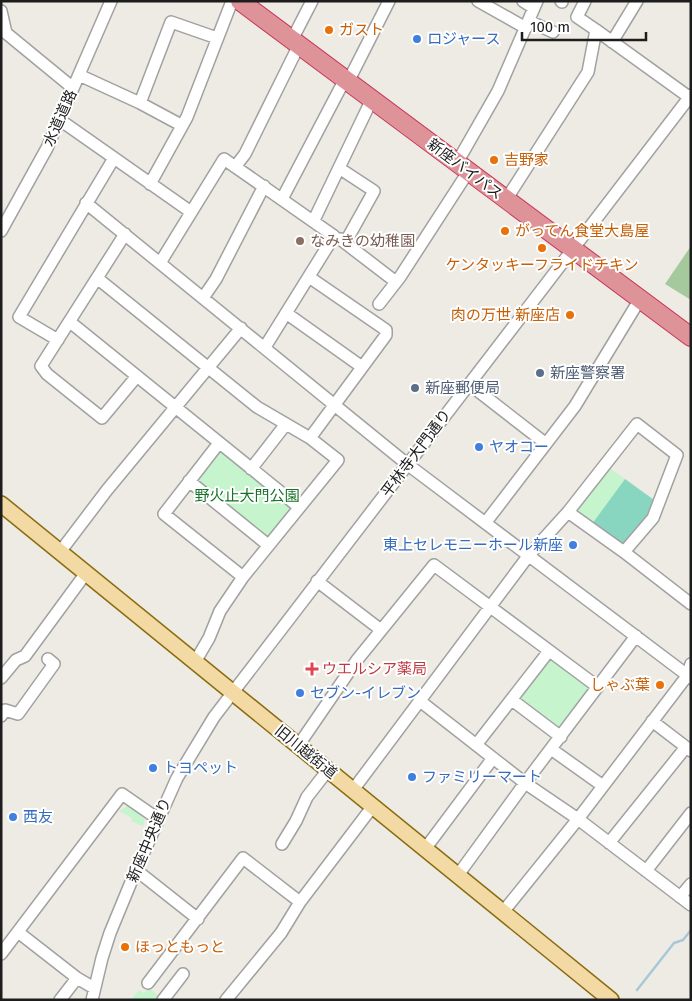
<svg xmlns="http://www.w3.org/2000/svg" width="692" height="1001" font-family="'Fira Sans','Noto Sans JP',sans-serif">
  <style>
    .forest { fill: #a5c99d }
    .park { fill: #c5f4cd }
    .pitch { fill: #89d6c0 }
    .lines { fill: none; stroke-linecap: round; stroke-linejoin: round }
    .stream { stroke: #a8c8d7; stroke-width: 2.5 }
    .minor-casing { stroke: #a1a1a1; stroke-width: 14 }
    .major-casing { stroke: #896c0d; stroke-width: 18 }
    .highway-casing { stroke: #c93459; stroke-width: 20 }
    .minor { stroke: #fff; stroke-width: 11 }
    .major { stroke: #f3d9a4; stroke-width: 15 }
    .highway { stroke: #de9399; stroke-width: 18 }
    .food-dot { fill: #e8710a; stroke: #fff; stroke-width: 2 }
    .shop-dot { fill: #3f7fe0; stroke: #fff; stroke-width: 2 }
    .education-dot { fill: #8d6e63; stroke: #fff; stroke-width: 2 }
    .service-dot { fill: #5c6f8a; stroke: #fff; stroke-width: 2 }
    .health-dot { fill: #e0444e; stroke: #fff; stroke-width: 2 }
    .labels { text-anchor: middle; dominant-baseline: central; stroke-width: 4; stroke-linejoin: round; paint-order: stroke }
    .food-label { font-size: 15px; fill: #c56008; stroke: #fff; text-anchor: start }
    .shop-label { font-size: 15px; fill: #366cbe; stroke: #fff; text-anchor: start }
    .street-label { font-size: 15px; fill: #1d1d1d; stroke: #fff }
    .education-label { font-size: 15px; fill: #785e54; stroke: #fff; text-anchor: start }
    .service-label { font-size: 15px; fill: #4e5e75; stroke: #fff; text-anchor: start }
    .park-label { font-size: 15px; fill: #157226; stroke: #fff }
    .health-label { font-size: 15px; fill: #be3a42; stroke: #fff; text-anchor: start }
  </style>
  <rect width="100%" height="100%" fill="#eeebe4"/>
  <path class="forest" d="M691,246V300L665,284Z"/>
  <path class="park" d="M219,443L299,507L268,545L189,481Z
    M607,466L654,500L621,545L576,511Z
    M550,659L589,687V690L560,728L520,700V698Z
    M129,805L145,819L143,826L131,821L132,818L119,811Z
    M149,988L160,997L158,1000H131L139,990L144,993Z"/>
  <path class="pitch" d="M625,479L654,500L649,517L625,545H621L592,524Z"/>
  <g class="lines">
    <path class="stream" d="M637,990L674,943L683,940L691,930"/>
    <defs>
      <path id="minor" d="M478,1L526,28
        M523,1L534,8
        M561,1L562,2
        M585,1L577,17L596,30
        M1,11L6,33L73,88
        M529,21L553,32
        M296,32L312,1
        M612,42L637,1
        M352,74L389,1
        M79,75L140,103L181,125
        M140,103L171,22L217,38
        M60,120L191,212
        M462,154L498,91L537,1
        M235,167L245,154L299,45
        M339,168L374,191L345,243
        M150,184L187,117L232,1
        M511,192L588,72L596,30L689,97
        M282,199L345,79
        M86,203L407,464L691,678
        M314,220L372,99
        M1,231L47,148L111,1
        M125,234L41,366L47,374L102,418L137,376
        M340,239L396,282
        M160,263L224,159L334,236L265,347
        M97,278L257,407L310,438
        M203,298L216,279L264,186
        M379,304L400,277L468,172
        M286,313L362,367
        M70,322L299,507
        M58,340L19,317L114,158
        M469,384L545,443
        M219,443L164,514L243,577
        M251,469L286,424
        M189,481L268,545
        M568,512L624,552L691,604
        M486,522L575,406L640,299
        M60,552L107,490L241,328
        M317,581L381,630
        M195,662L209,638L220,611L243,577L338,460L310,438L386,335V330L309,277
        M1,678L16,660L25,656L86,573
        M512,700L561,737
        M420,701L525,783L578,819L691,905
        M1,716L5,710L18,714L54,664L48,659
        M652,721L691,751
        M476,745L549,651
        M298,746L357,660L434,565L598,687
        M551,749L603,786
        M353,790L529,555L568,512L637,424L677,455L653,518L624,552
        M609,843L686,747
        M282,844L296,821L307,797L328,770
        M425,849L493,758
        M136,870L198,919
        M646,871L691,813
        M458,875L525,783L636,636
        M680,897L691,884
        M503,912L578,819L687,676L691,664
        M18,932L77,978L94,988
        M1,954L122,794L158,819
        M148,983L243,858L300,902
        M60,1000L77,978
        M92,1000L102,958L110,933L136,870L177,778L214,717L691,95
        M163,1000L183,974
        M226,1000L281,933L300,902L373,806"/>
      <path id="major" d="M1,504L611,1000"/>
      <path id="highway" d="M240,1L691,337"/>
    </defs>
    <use href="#minor" class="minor-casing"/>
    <use href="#major" class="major-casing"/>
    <use href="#highway" class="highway-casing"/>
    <use href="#minor" class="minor"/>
    <use href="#major" class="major"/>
    <use href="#highway" class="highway"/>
  </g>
  <g class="food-dot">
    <circle cx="329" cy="30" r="5"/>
    <circle cx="494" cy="160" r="5"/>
    <circle cx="505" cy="231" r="5"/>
    <circle cx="542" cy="248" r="5"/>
    <circle cx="570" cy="315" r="5"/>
    <circle cx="660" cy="685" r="5"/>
    <circle cx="125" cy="947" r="5"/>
  </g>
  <g class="shop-dot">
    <circle cx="417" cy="39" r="5"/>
    <circle cx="479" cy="447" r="5"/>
    <circle cx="573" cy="545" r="5"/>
    <circle cx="300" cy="693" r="5"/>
    <circle cx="153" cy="768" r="5"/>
    <circle cx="412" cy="777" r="5"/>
    <circle cx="13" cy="817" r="5"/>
  </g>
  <circle class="education-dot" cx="300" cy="241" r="5"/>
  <g class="service-dot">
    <circle cx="540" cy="373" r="5"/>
    <circle cx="415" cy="388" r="5"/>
  </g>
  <path class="health-dot" d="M309.5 661.5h5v5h5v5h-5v5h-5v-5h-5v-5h5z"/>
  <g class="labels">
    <g class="food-label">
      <text x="339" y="30">ガスト</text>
      <text x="504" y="160">吉野家</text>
      <text x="515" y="231">がってん食堂大島屋</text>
      <text x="542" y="265" text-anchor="middle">ケンタッキーフライドチキン</text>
      <text x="560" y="315" text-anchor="end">肉の万世 新座店</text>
      <text x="650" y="685" text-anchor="end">しゃぶ葉</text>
      <text x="135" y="947">ほっともっと</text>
    </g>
    <g class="shop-label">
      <text x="427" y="39">ロジャース</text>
      <text x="489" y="447">ヤオコー</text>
      <text x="563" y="545" text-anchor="end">東上セレモニーホール新座</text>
      <text x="310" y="693">セブン-イレブン</text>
      <text x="163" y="768">トヨペット</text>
      <text x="422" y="777">ファミリーマート</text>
      <text x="23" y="817">西友</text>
    </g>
    <g class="street-label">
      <text transform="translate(60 118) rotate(-66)">水道道路</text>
      <text transform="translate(465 169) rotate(37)">新座バイパス</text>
      <text transform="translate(416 453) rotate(-53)">平林寺大門通り</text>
      <text transform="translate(306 752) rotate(39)">旧川越街道</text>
      <text transform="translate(149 840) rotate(-67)">新座中央通り</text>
    </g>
    <g class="education-label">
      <text x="310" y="241">なみきの幼稚園</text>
    </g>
    <g class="service-label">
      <text x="550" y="373">新座警察署</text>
      <text x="425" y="388">新座郵便局</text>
    </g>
    <g class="park-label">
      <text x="247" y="496">野火止大門公園</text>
    </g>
    <g class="health-label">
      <text x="322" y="669">ウエルシア薬局</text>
    </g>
  </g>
  <rect width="692" height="1001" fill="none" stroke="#1d1d1d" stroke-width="5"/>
  <path d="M522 32v8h124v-8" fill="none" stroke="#1d1d1d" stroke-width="2.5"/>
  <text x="530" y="32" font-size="15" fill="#1d1d1d" stroke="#ffffff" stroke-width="4" paint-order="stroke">100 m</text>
</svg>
